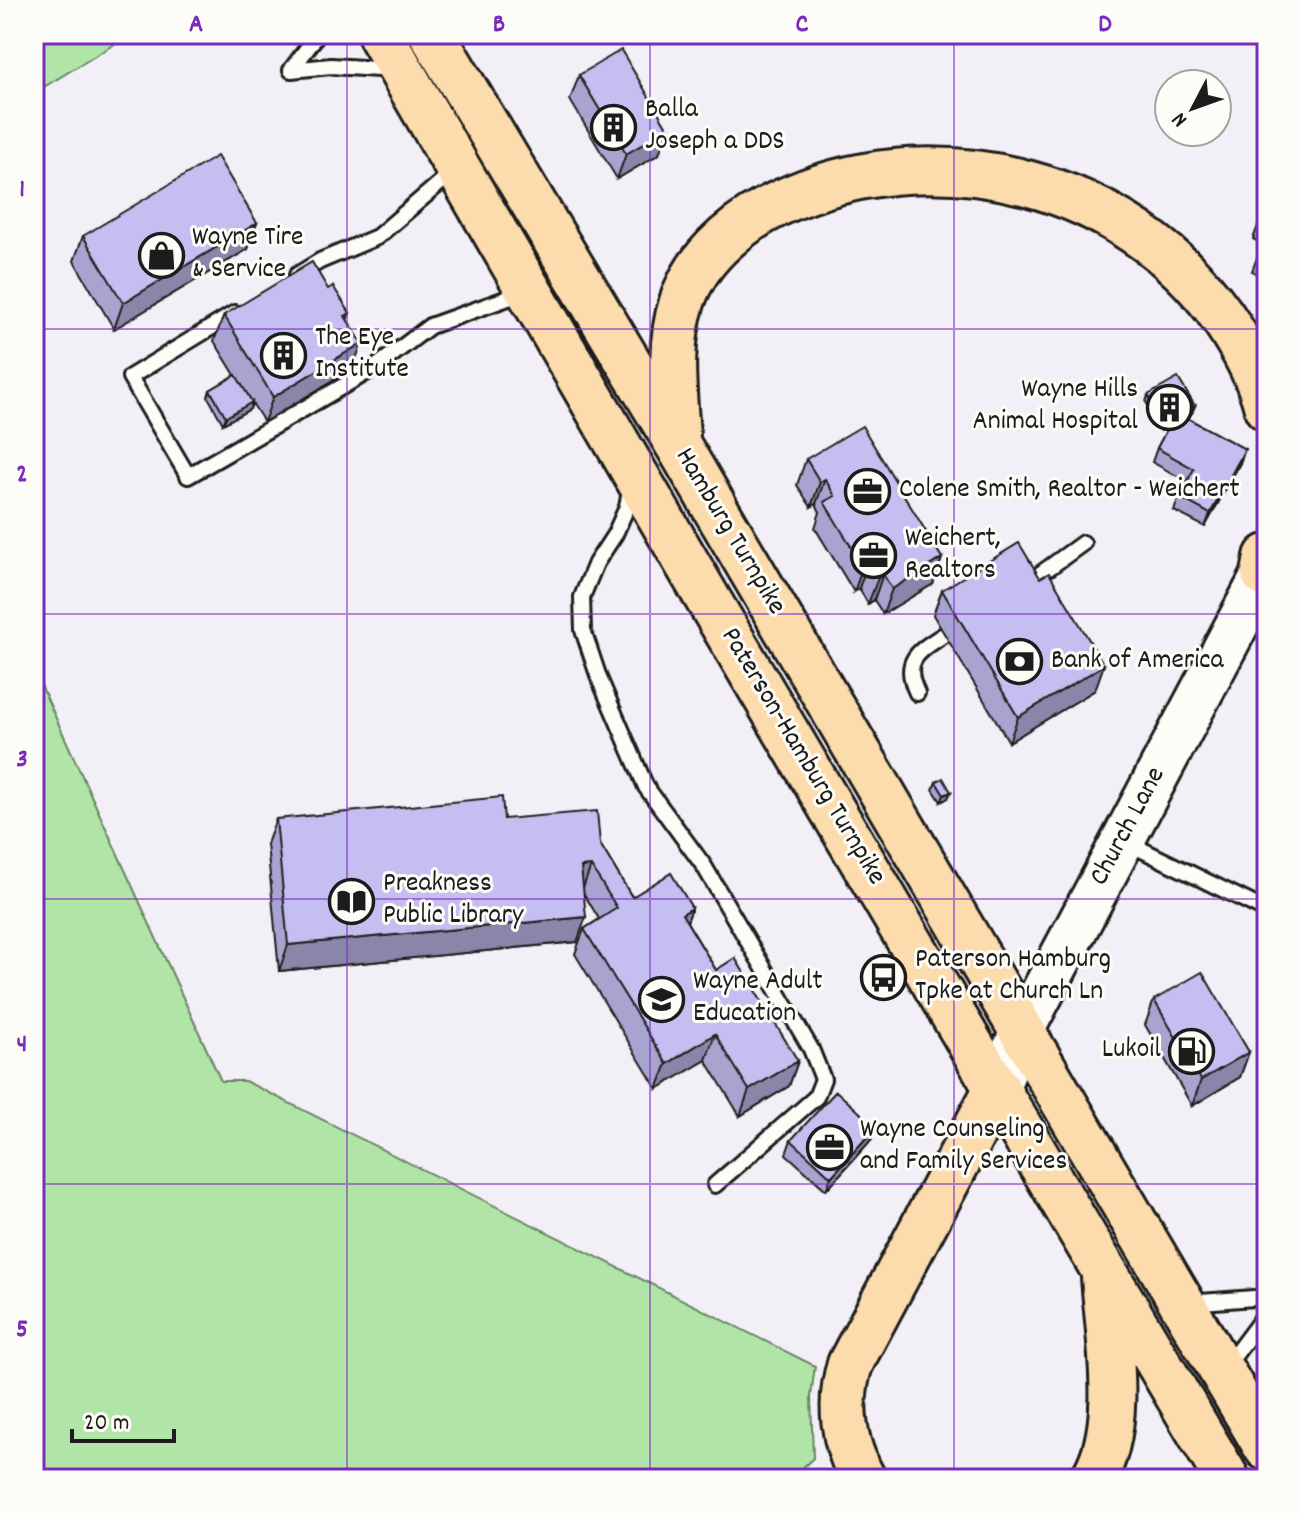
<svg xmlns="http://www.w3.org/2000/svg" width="1301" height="1513" font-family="Dekko,sans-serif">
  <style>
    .green { fill: #b0e5a7; stroke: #668062; stroke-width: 2 }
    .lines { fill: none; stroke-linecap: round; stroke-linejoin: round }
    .lane-casing { stroke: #1c1c1c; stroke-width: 20 }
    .secondary-casing { stroke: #1c1c1c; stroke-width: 48 }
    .primary-casing { stroke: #1c1c1c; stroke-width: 50 }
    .lane { stroke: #fdfcf7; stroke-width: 14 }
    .secondary { stroke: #fdfcf7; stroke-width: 42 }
    .primary { stroke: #fcdcac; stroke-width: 44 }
    .wall { fill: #a9a4cf; stroke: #1c1c1c; stroke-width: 2 }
    .shaded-wall { fill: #8a86a9; stroke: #1c1c1c; stroke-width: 2 }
    .building { fill: #c5bff1; stroke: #1c1c1c; stroke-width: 2 }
    .grid { fill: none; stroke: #7b2cbf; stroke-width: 2; stroke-opacity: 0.55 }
    .labels { text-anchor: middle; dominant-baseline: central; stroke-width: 6; stroke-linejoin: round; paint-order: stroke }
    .poi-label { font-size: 28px; fill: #1c1c1c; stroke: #fdfcf7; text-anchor: start }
    .street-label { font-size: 28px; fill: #1c1c1c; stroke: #fdfcf7 }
    .neatline { fill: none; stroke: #7b2cbf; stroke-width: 3 }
    .grid-label { font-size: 26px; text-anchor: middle; font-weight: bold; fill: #7b2cbf }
  </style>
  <rect width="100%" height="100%" fill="#f2f0f6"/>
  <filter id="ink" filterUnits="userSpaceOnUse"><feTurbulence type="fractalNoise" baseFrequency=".0125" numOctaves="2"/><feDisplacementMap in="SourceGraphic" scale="16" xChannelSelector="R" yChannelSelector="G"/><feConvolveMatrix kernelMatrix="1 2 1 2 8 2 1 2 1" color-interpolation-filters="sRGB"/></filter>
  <g filter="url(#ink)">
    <path class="green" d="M44,34H131L34,93V40Z
      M34,670L221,1081H245L815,1366L811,1396L813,1458L791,1479H34Z"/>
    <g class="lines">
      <defs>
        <path id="lane" d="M318,34L291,70L331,66L394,70
          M297,275L320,261L377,237L455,170
          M235,313L130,377L188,476L376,367L430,326L525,292
          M631,486L627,507L615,534L596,563L582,597L583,630L599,678L646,787L704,866L811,1049L823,1079L816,1097L715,1185
          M1025,585L1083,543
          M917,693C901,660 919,651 945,634
          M1126,842L1267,911
          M1188,1303L1267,1297
          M1225,1368L1267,1312"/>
        <path id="secondary" d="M997,1088L1022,1031L1267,568"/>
        <path id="primary" d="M380,34L709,601L1227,1479
          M432,34L678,445L1267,1448
          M677,435C674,391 668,345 682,302C698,252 747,216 793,197C942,135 1128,183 1222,316C1241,344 1259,375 1267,408
          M1264,574L1267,557
          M863,1479C843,1443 838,1403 850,1364L997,1088
          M1093,1479C1126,1426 1108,1337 1104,1277"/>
      </defs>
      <use href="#lane" class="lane-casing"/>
      <use href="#secondary" class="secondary-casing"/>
      <use href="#primary" class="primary-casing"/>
      <use href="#lane" class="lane"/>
      <use href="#secondary" class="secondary"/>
      <use href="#primary" class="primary"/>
    </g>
    <path class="wall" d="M1261,34H1267V48L1258,43Z
      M579,75L659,154L617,179L570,100Z
      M1267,210V280L1252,271L1257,258L1264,245L1253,239L1258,226Z
      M257,223L248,249L114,329L74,261L83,236Z
      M328,289L350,313L347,320L352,369L264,422L252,403L250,409L223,424L208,397L210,390L235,375L214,341L224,315Z
      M1148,395L1192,413L1186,417L1240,463L1205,527L1174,511L1179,497L1188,482L1152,462L1157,448L1168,427L1162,430L1146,402Z
      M806,459L942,558L933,584L883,614L874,600L868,604L859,588L854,592L815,528L820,512L816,504L811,507L797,485Z
      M942,590L1095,690L1009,742L933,615Z
      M936,782L948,798L941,802L933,789Z
      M276,819H504L600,844L632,897L692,908L687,922L716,970L798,1061L789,1086L740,1116L706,1060L657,1089L575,954L584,929L599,919L584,894L577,942L279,971L267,844Z
      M1267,984V1010L1261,1000Z
      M1154,1000L1249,1052L1240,1077L1192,1106L1145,1025Z
      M791,1140H871L826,1190L786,1154Z
      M1267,1147V1163L1263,1157Z"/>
    <path class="shaded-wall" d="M668,129L659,154L617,179L626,154Z
      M257,223L248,249L114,329L123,303Z
      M362,343L352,369L264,422L273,397Z
      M252,402L250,409L223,424L226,417Z
      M1195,406L1192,413L1162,430L1165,424Z
      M1245,449L1240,463L1205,527L1210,514Z
      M825,479L816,504L811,507L820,482Z
      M942,558L933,584L883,614L892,589Z
      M868,563L859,588L854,592L863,566Z
      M883,574L874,600L868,604L878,578Z
      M1104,665L1095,690L1009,742L1018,717Z
      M951,792L948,798L941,802L944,795Z
      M591,866L582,891L581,867Z
      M692,908L683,933L682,914Z
      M586,917L577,942L279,971L288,945Z
      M715,1034L706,1060L657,1089L667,1064Z
      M1249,1052L1240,1077L1192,1106L1201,1080Z
      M798,1061L789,1086L740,1116L749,1090Z
      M876,1127L871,1140L826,1190L831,1177Z"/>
    <path class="building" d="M621,50L668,129L626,154L579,75Z
      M217,156L257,223L123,303L83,236Z
      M1267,210V231L1258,226Z
      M1267,239V264L1257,258Z
      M312,262L328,289L333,286L350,313L345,316L362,343L273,397L224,315Z
      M236,375L252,402L226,417L210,390Z
      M1178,378L1195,406L1181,414L1176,412L1172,419L1165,424L1148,395Z
      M1176,412L1245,449L1210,514L1179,497L1194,469L1157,448Z
      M862,426L942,558L892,589L883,574L878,578L868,563L863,566L824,502L835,496L825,479L820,482L806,459Z
      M1019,543L1040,578L1049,573L1104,665L1018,717L942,590Z
      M943,778L951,792L944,795L936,782Z
      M502,797L504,819L597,811L600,844L632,897L671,873L692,908L682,914L716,970L735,958L798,1061L749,1090L715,1034L667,1064L584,929L617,908L591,866L581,867L586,917L288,945L276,819Z
      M1202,972L1249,1052L1201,1080L1154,1000Z
      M836,1091L876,1127L831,1177L791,1140Z"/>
  </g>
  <path class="grid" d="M347,34V1479M650,34V1479M954,34V1479M34,329H1267M34,614H1267M34,899H1267M34,1184H1267"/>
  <defs>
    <symbol id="building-ring" viewBox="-11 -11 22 22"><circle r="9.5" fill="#fdfcf7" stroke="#1c1c1c" stroke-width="1.5"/><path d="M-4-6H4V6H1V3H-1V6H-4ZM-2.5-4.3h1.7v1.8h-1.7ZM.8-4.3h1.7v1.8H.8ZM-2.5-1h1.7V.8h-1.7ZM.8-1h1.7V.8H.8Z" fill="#1c1c1c"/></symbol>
    <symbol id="shop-ring" viewBox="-11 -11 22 22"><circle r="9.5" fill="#fdfcf7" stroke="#1c1c1c" stroke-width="1.5"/><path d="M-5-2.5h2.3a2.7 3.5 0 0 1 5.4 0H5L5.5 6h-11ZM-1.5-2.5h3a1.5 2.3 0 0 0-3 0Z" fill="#1c1c1c"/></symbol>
    <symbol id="office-ring" viewBox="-11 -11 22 22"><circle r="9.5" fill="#fdfcf7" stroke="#1c1c1c" stroke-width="1.5"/><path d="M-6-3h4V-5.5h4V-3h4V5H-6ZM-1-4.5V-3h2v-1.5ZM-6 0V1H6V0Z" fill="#1c1c1c"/></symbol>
    <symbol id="bank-ring" viewBox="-11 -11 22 22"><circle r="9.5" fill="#fdfcf7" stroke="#1c1c1c" stroke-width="1.5"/><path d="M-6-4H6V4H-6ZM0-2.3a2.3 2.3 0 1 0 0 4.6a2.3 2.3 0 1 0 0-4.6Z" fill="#1c1c1c"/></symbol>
    <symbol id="library-ring" viewBox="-11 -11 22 22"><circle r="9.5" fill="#fdfcf7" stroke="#1c1c1c" stroke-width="1.5"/><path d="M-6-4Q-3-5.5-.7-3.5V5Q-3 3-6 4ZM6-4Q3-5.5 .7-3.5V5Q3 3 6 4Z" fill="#1c1c1c"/></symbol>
    <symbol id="bus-ring" viewBox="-11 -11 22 22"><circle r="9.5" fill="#fdfcf7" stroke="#1c1c1c" stroke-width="1.5"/><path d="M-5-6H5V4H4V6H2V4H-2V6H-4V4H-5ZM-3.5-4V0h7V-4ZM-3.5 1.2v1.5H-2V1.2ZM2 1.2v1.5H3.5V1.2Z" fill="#1c1c1c"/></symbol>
    <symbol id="school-ring" viewBox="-11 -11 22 22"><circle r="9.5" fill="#fdfcf7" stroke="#1c1c1c" stroke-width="1.5"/><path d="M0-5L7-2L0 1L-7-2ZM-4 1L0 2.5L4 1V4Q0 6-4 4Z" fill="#1c1c1c"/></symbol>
    <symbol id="fuel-ring" viewBox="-11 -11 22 22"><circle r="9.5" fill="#fdfcf7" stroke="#1c1c1c" stroke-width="1.5"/><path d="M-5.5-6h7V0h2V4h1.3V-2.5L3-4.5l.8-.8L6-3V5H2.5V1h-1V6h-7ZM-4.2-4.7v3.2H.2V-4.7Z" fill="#1c1c1c"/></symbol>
  </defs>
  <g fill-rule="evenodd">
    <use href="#building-ring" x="588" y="102" width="51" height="51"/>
    <use href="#shop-ring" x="136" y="230" width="51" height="51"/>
    <use href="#building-ring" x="258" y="330" width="51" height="51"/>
    <use href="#building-ring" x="1144" y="382" width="51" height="51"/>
    <use href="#office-ring" x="842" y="466" width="51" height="51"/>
    <use href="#office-ring" x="848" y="530" width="51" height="51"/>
    <use href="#bank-ring" x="994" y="636" width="51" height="51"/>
    <use href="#library-ring" x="326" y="876" width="51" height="51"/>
    <use href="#bus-ring" x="858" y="952" width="51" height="51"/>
    <use href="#school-ring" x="636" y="974" width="51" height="51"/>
    <use href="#fuel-ring" x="1166" y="1026" width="51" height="51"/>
    <use href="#office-ring" x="804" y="1122" width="51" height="51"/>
  </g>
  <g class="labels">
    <g class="poi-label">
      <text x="645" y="111">Balla<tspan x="645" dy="32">Joseph a DDS</tspan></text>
      <text x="192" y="239">Wayne Tire<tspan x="192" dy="32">&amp; Service</tspan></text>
      <text x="315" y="339">The Eye<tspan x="315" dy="32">Institute</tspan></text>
      <text x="1138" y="391" text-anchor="end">Wayne Hills<tspan x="1138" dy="32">Animal Hospital</tspan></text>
      <text x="899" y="491">Colene Smith, Realtor - Weichert</text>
      <text x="905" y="540">Weichert,<tspan x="905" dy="32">Realtors</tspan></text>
      <text x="1051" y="662">Bank of America</text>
      <text x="383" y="885">Preakness<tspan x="383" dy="32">Public Library</tspan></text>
      <text x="915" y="961">Paterson Hamburg<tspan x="915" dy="32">Tpke at Church Ln</tspan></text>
      <text x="693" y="983">Wayne Adult<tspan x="693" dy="32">Education</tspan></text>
      <text x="1161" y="1051" text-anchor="end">Lukoil</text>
      <text x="860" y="1131">Wayne Counseling<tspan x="860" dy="32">and Family Services</tspan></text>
    </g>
    <g class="street-label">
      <text transform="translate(729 532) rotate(59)">Hamburg Turnpike</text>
      <text transform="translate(802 757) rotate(59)">Paterson-Hamburg Turnpike</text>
      <text transform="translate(1129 827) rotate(-62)">Church Lane</text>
    </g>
  </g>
  <rect width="1301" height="1513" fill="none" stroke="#fdfcf7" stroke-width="88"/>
  <g transform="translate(1193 108) rotate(229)"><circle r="38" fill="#fdfcf7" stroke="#a3a29f" stroke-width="2"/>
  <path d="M0-6L14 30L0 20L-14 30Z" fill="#1c1c1c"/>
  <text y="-12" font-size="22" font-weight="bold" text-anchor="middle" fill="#1c1c1c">N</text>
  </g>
  <path d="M72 1429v12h102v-12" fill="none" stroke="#1c1c1c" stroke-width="4"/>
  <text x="84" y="1429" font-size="24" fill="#1c1c1c" stroke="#fdfcf7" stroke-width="6" paint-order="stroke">20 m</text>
  <rect x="44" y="44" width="1213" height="1425" class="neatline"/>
  <g class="grid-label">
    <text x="196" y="31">A</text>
    <text x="499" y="31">B</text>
    <text x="802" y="31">C</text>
    <text x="1105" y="31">D</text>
    <text x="22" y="196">1</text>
    <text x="22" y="481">2</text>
    <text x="22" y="766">3</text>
    <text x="22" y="1051">4</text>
    <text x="22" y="1336">5</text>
  </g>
</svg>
